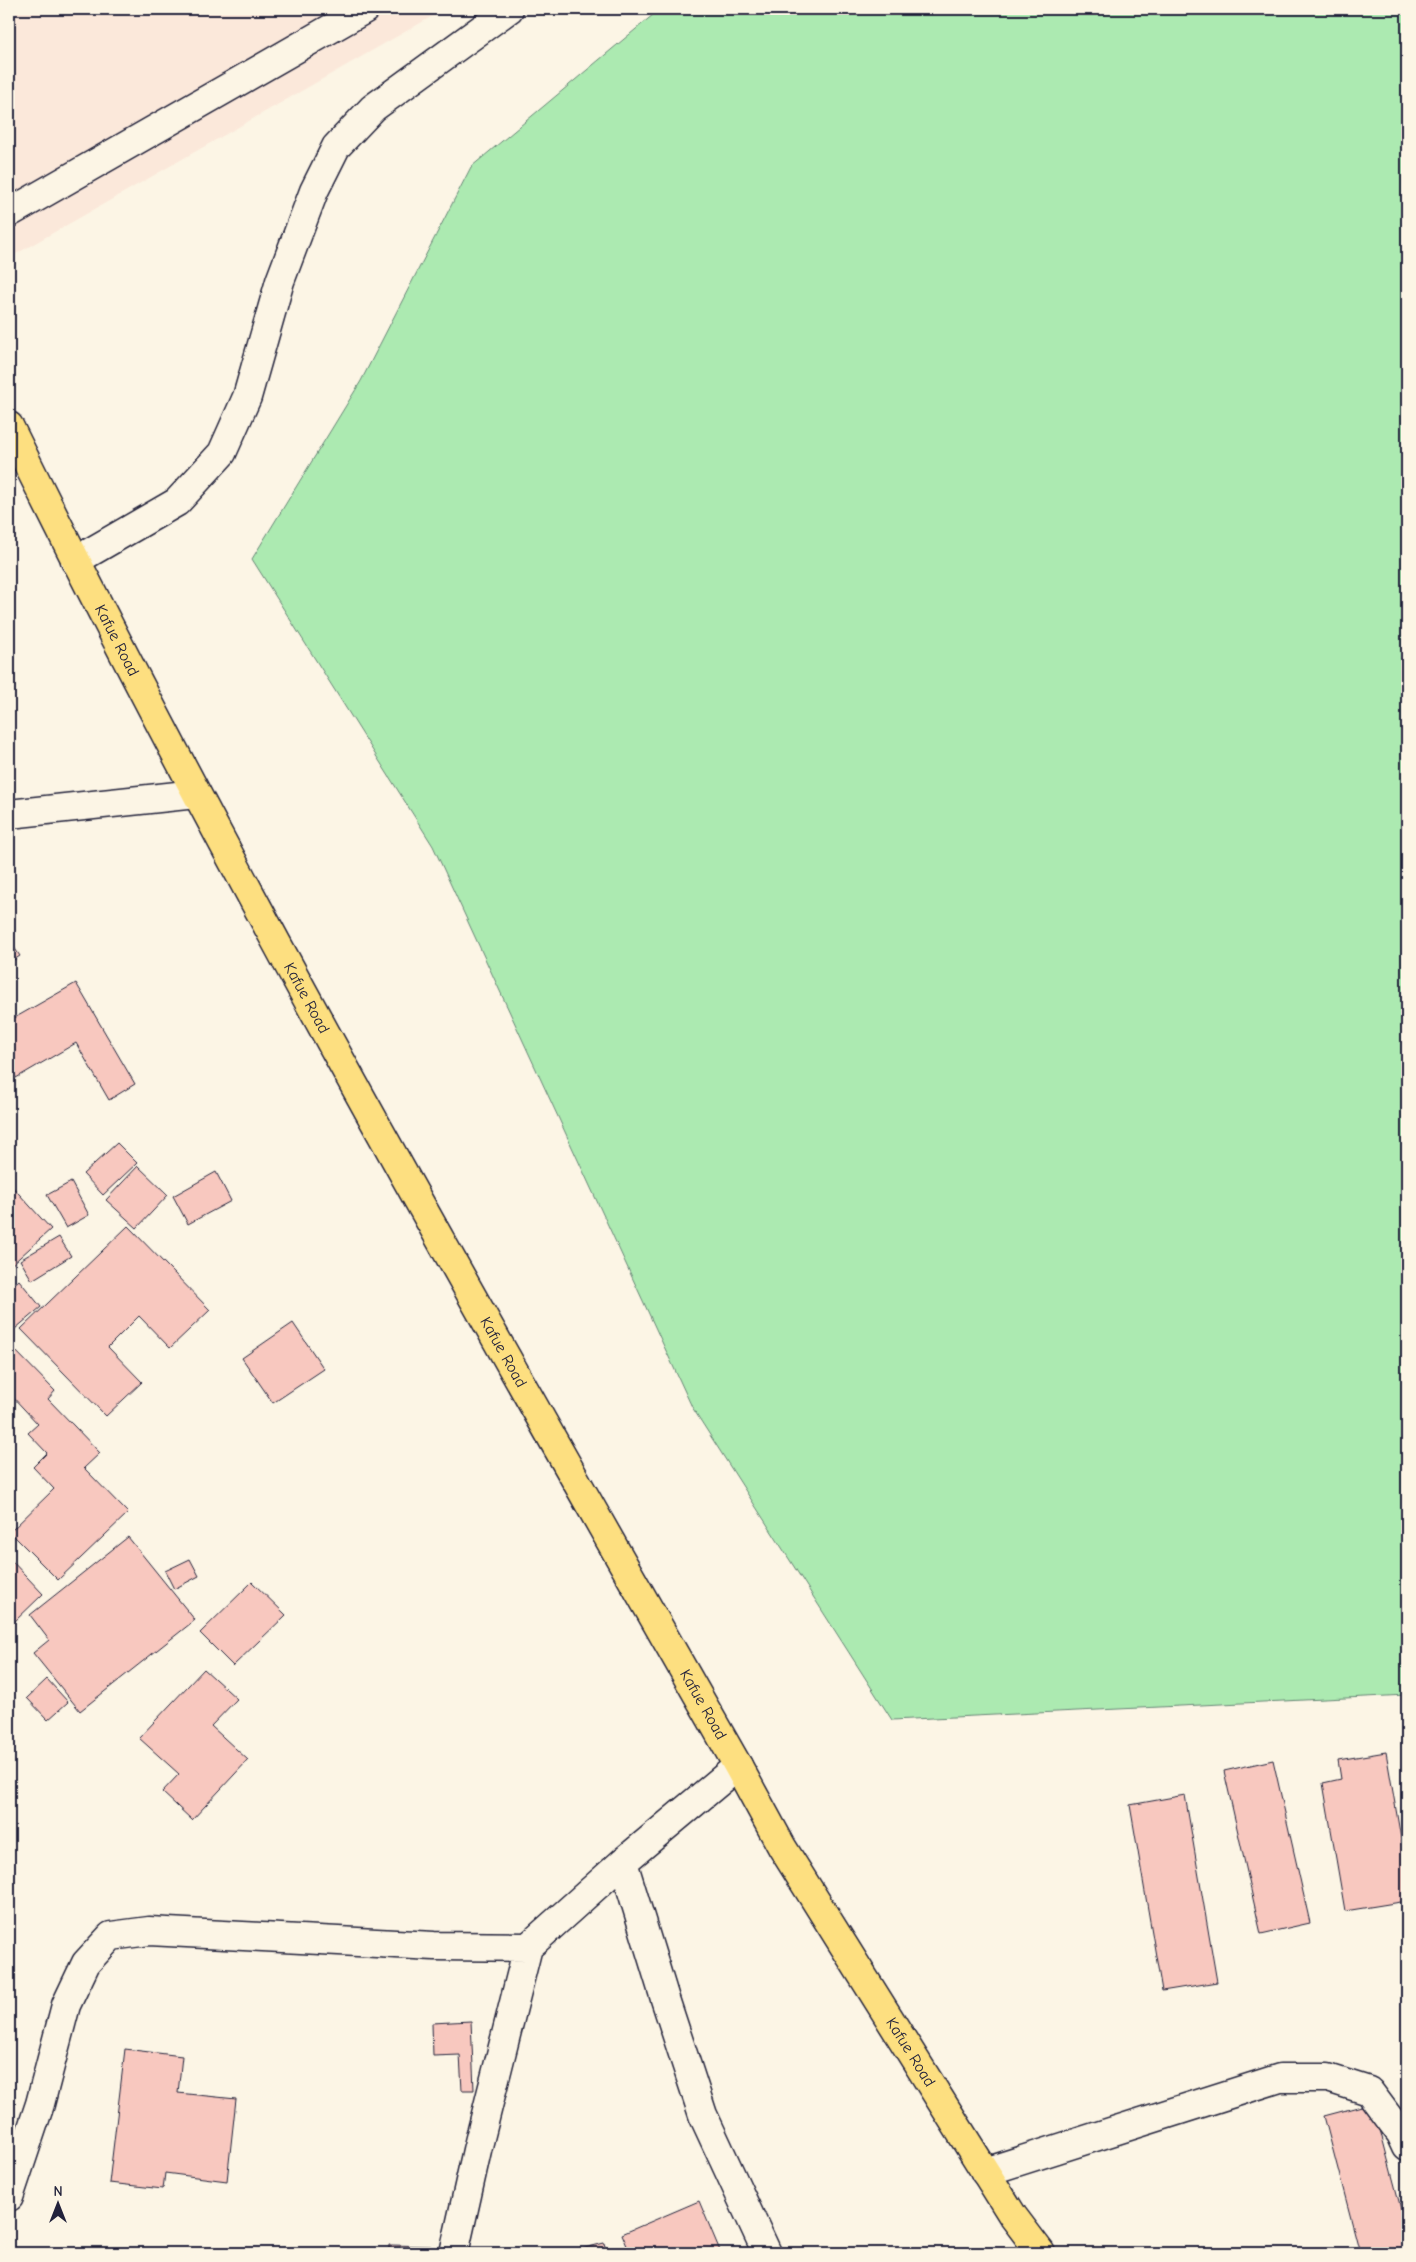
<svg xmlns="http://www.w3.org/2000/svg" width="1416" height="2262" font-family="'Comic Neue',sans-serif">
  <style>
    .built { fill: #fbe8da }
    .green { fill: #aceab1; stroke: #678676 }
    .building { fill: #f8c8bf; stroke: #22223b }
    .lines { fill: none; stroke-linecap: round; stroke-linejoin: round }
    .minor-casing { stroke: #22223b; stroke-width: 31 }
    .highway-casing { stroke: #22223b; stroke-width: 31 }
    .minor { stroke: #fcf5e5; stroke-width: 28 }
    .highway { stroke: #fddf80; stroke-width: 28 }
    .labels { text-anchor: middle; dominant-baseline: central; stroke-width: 4; stroke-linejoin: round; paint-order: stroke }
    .street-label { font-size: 16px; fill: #22223b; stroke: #fcf5e5 }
  </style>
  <rect width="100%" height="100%" fill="#fcf5e5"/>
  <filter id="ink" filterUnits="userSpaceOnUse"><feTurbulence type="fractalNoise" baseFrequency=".02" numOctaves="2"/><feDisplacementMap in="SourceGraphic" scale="10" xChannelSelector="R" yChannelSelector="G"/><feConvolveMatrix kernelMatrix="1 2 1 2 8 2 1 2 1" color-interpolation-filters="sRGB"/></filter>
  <g filter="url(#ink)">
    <path class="built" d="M9,9H445L9,258Z"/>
    <path class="green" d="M660,9H1407V1695L892,1720L692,1407L433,846L252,559L361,381L471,167Z"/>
    <path class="building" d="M9,940L20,956L9,963Z
      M76,983L135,1084L109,1100L76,1043L16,1078L9,1066V1021Z
      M117,1143L137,1163L103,1195L83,1174Z
      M138,1166L168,1195L137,1228L106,1200Z
      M216,1172L231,1201L188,1224L173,1196Z
      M71,1182L89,1215L66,1228L47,1195Z
      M9,1183L51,1229L9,1267Z
      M128,1226L210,1310L170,1348L139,1316L108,1347L142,1382L106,1416L21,1329Z
      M59,1237L71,1256L32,1280L20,1260Z
      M19,1280L41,1307L9,1334V1289Z
      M293,1323L324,1369L273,1403L242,1358Z
      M9,1344L55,1391L48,1399L100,1453L84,1468L128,1513L58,1580L10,1532L54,1489L33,1467L47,1453L28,1433L38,1424L9,1393Z
      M128,1537L195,1620L80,1711L33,1653L49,1640L30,1615Z
      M9,1558L43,1594L13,1623L9,1618Z
      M190,1559L199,1576L174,1589L165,1571Z
      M252,1582L286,1615L233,1666L200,1633Z
      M204,1669L237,1699L211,1726L248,1760L192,1820L162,1792L179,1774L139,1738Z
      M47,1679L68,1702L48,1720L27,1698Z
      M1386,1752L1407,1873V1901L1345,1911L1323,1783L1341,1779L1338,1760Z
      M1273,1760L1310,1923L1261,1934L1224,1771Z
      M1185,1795L1217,1982L1162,1991L1130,1805Z
      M471,2021L474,2090H462L460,2055L433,2056L432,2023Z
      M125,2049L182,2056L178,2093L236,2099L227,2181L165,2173L163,2189L109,2183Z
      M1373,2103L1407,2232V2253H1360L1324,2116Z
      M699,2201L721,2253H630L622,2234Z
      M604,2243L607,2253H582L581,2249Z
      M389,2245L431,2246V2253H389Z"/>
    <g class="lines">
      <defs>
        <path id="minor" d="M9,213L365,9
          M75,561L177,502L222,453L247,397L280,281L314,191L336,147L373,108L509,9
          M9,814L196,794
          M623,1862L665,1999L703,2115L767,2253
          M985,2172L1280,2078H1328L1369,2091L1401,2134L1407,2147
          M9,2197L40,2104L66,2005L86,1963L111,1936L149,1931L434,1946L528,1947
          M454,2253L477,2150L528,1947L623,1862L738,1766"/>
        <g id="highway">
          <path id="s1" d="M9,426C233,883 487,1324 738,1766L782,1847L1013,2216L1041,2253"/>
        </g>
      </defs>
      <use href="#minor" class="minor-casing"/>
      <use href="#highway" class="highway-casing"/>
      <use href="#minor" class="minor"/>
      <use href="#highway" class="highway"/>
    </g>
  </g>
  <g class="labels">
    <g class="street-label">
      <text stroke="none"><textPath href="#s1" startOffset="240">Kafue Road</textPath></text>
      <text stroke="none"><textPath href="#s1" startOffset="645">Kafue Road</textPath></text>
      <text stroke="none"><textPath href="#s1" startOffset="1050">Kafue Road</textPath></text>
      <text stroke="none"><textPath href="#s1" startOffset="1455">Kafue Road</textPath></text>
      <text stroke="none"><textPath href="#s1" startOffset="1860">Kafue Road</textPath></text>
    </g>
  </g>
  <rect width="1416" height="2262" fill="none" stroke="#fcf5e5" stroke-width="30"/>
  <rect x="15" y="15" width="1386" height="2232" fill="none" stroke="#22223b" stroke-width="2" filter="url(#ink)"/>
  <g transform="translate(58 2204)" stroke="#fcf5e5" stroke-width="4" paint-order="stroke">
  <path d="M0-4L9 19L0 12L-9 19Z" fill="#22223b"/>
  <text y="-8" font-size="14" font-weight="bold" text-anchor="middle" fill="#22223b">N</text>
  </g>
</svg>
